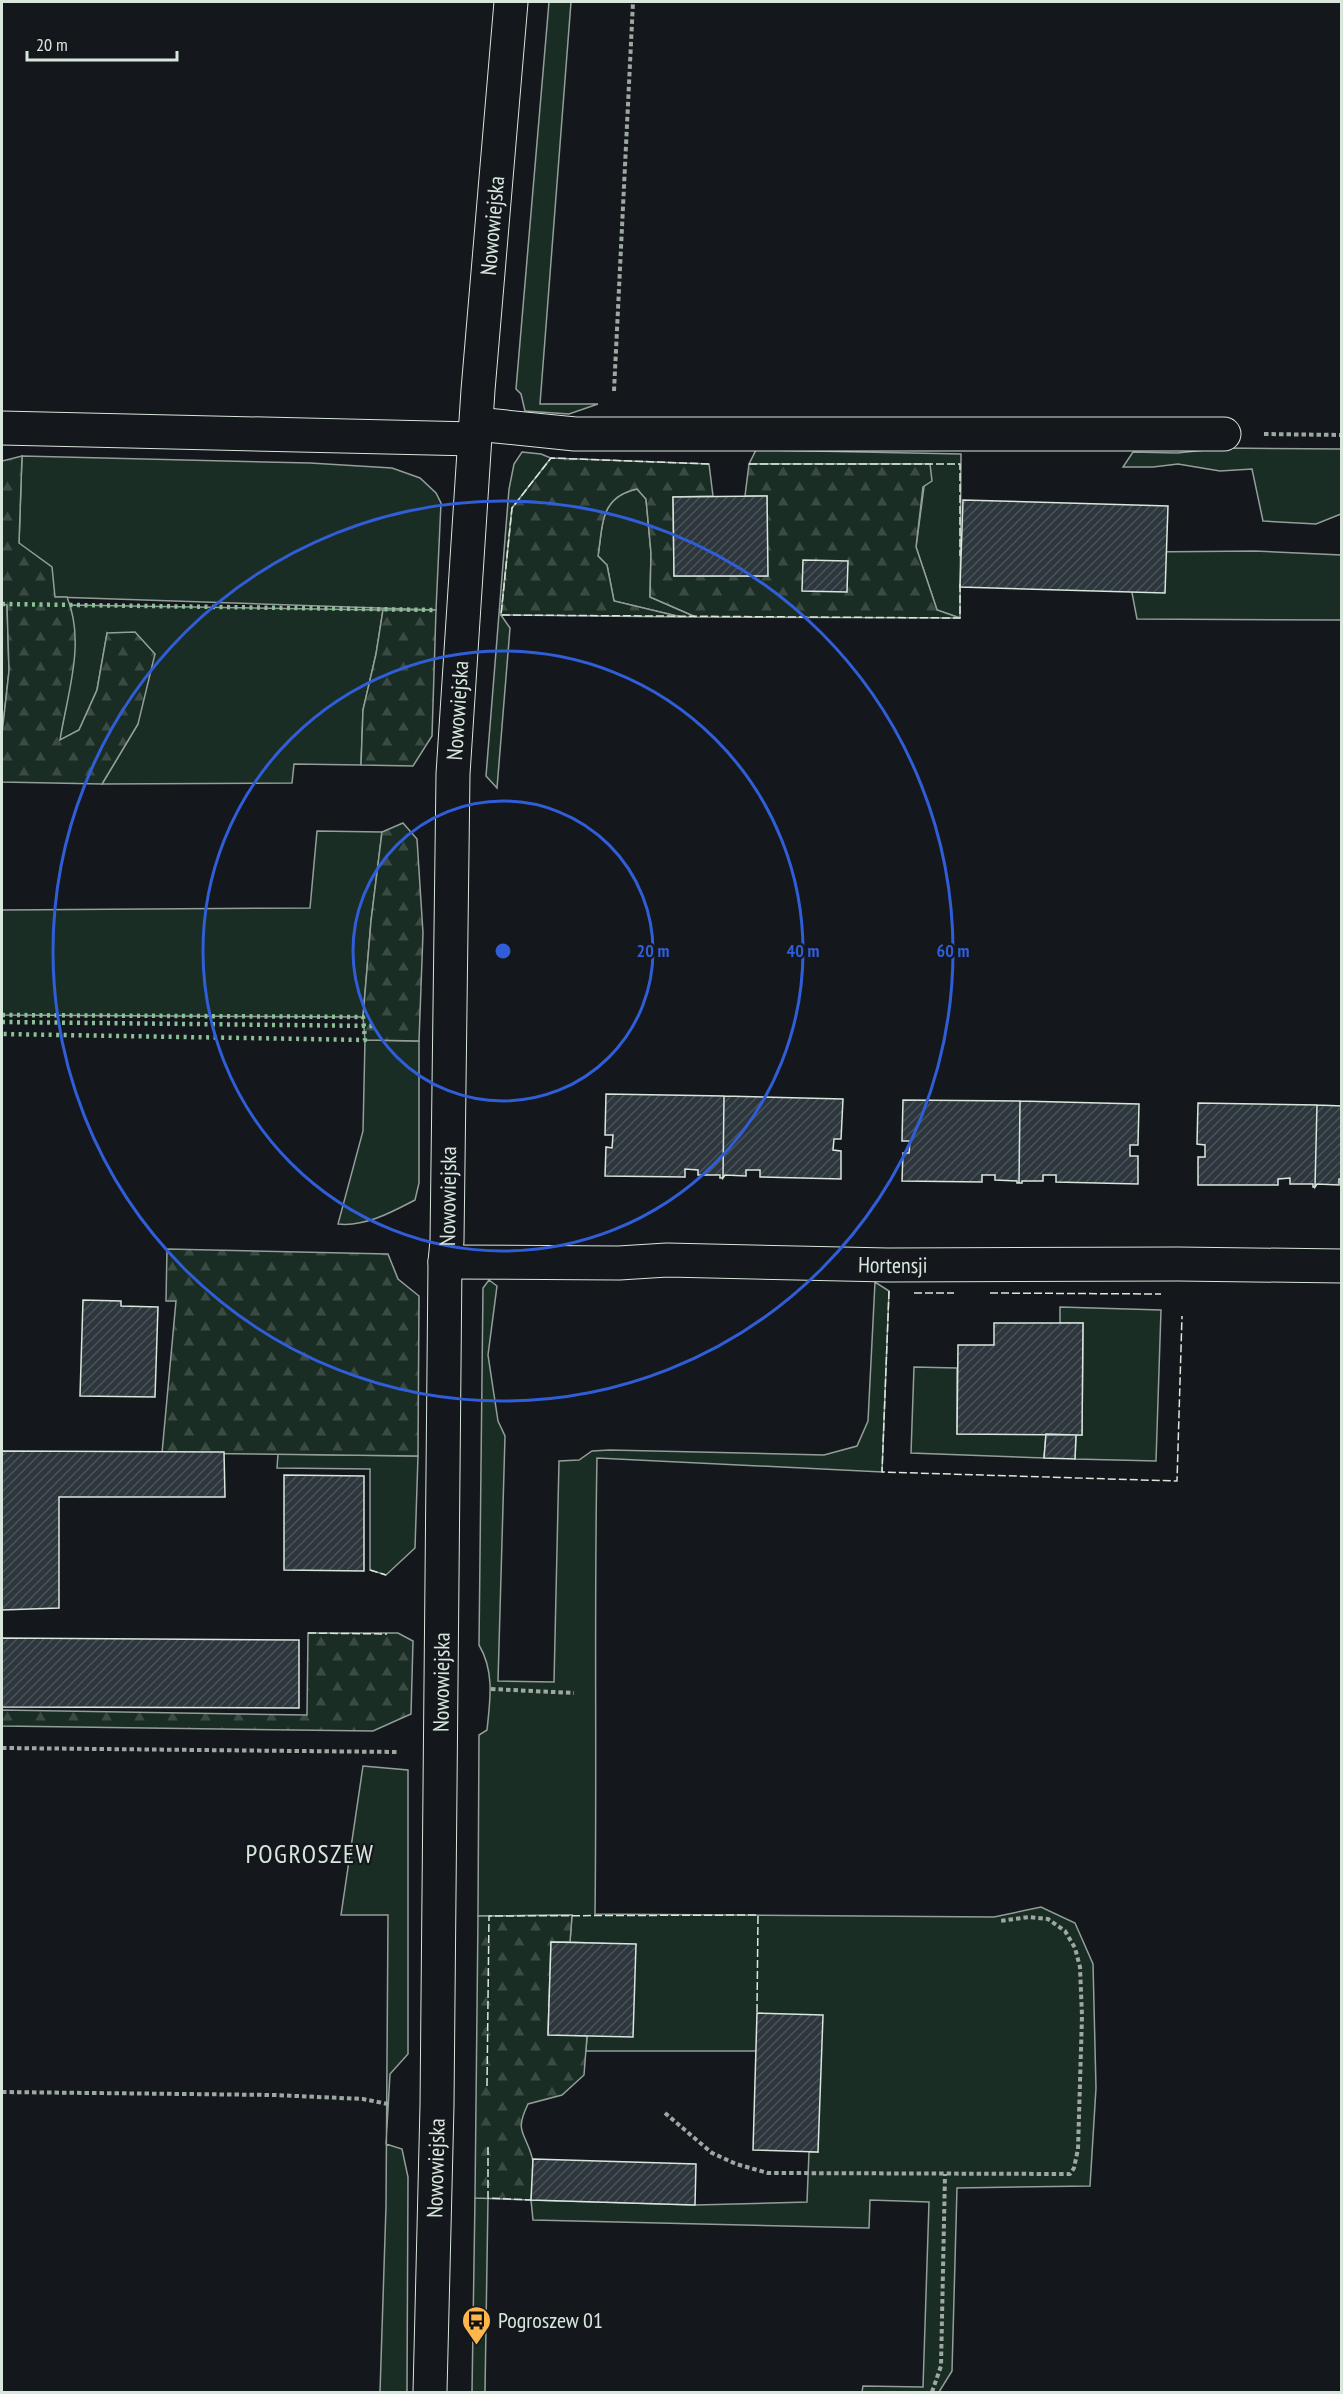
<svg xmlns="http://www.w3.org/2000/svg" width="1343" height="2394" font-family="'PT Sans Narrow',sans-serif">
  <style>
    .green { fill: #1a2d24; stroke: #939e99; stroke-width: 1.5 }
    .forest { fill: url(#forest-firs); stroke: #939e99; stroke-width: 1.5 }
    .building { fill: url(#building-hatch); stroke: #d8e6dc; stroke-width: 1.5 }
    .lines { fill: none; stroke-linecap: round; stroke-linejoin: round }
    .minor-casing { stroke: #d8e6dc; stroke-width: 35 }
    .tertiary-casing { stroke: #d8e6dc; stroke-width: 35 }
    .path { stroke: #9da8a2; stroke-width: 4; stroke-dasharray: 4.5 3; stroke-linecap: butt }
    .minor { stroke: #14181c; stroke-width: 33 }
    .tertiary { stroke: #14181c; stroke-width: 33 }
    .hedge { stroke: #8ac095; stroke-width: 4.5; stroke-dasharray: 3 4.5; stroke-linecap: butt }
    .fence { stroke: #d8e6dc; stroke-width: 1.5; stroke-dasharray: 8 3; stroke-linecap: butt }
    .ring { fill: none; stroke: #305dd8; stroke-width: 3 }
    .labels { text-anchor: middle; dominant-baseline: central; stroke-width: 4.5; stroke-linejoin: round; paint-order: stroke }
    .street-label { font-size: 22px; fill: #d8e6dc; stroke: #14181c }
    .poi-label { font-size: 22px; fill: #d8e6dc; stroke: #14181c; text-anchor: start }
    .quarter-label { font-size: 26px; letter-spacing: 1.5px; fill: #d8e6dc; stroke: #14181c }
    .centre { fill: #305dd8; stroke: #14181c; stroke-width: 3 }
    .ring-label { font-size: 18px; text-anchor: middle; font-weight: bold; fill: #305dd8; stroke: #14181c; stroke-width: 4.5; stroke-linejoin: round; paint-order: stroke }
  </style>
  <defs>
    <pattern id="forest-firs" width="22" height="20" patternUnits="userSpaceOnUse" patternTransform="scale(1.5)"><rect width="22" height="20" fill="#1a2d24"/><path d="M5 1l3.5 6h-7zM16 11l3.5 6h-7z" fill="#3b4b43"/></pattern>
    <pattern id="building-hatch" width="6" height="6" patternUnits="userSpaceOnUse" patternTransform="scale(1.5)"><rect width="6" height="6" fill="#2c363c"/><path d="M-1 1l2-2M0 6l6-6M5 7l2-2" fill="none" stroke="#4a5358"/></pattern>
  </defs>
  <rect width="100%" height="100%" fill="#14181c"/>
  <path class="green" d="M549,2H571L540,404H598L569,414L525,411L521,394L516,389Z
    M1225,448L1341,449V514L1316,524L1263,521L1252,469L1220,471L1178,464L1153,467H1123L1133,452L1177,453Z
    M756,450L961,454L960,618L937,610L916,547L924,487L930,464H749Z
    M522,452L541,454L551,458L512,508L501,615L510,628L497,788L486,776L509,489L514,464Z
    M22,456L310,463L392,468L420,478L436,493L441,503L436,610L55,597L19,543Z
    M637,489L646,499L651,553L650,597L696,617H681L614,601L607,565L598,556C603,524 600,497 637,489Z
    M1255,551L1341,555V620L1137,619L1128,572L1144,552Z
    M2,604H7L9,671L2,734Z
    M70,605L383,610L376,654L363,710L361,765L294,764L292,783L102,784L138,724L107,634L97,690L79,730L59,741C70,689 77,658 70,605Z
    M317,831L382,832L371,921L363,1017L2,1015V910L310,908Z
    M365,1040L419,1041V1183L415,1200C392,1212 365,1227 338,1224L363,1131Z
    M489,1280L497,1286L488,1355L498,1421L505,1436L498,1681L554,1682L559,1461L579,1460L592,1451L610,1450L824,1455L857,1446L868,1421L875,1282L889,1291L882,1472L597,1458C594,1610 597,1762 595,1914L994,1917L1041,1907L1075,1923L1093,1964L1096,2088L1090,2186L957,2188L952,2371L939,2392H862L863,2386L923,2387L929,2202L870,2200L869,2228L533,2220L531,2200L695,2205L807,2202L809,2152H818L756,2051H586L587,2036L636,1945L570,1942L572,1915L478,1916L479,1735L487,1730C490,1701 495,1672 479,1645L483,1288Z
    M1060,1307L1161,1310L1156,1461L1075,1459L1076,1435H1082L1083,1323H1060Z
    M914,1367L957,1368V1434H1046L1044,1458L911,1453Z
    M278,1454L418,1456L415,1548L386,1575L370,1570V1469L277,1468Z
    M363,1766L408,1770V2054L390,2074L386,2144L402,2149L408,2177L407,2392H380L386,2206L388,1915H341Z
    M475,2198H488L485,2392H472Z"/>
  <path class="forest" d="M22,456L19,543L52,567L55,597H67C86,643 67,695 60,740L79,730L97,690L107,633L135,632L155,654L138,724L102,784L2,782V734L9,671L7,605L2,604V461Z
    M551,458L709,464L713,496L673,497L674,576H767V496H745L749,464H930L932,481L923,487L916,547L937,610L960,618L696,617L650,597L651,553L646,499L637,489C600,497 603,524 598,556L607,565L614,601L681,617L501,615L512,508Z
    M383,610H436L432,736L413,766L361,765L363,710L376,654Z
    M403,823L417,839L423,933L419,1041L365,1040L363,1017L371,921L382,832Z
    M167,1249L388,1254L398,1279L419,1296L418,1456L162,1453L176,1301H166Z
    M308,1633H398L413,1641L411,1714L373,1731L2,1726V1710L307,1715Z
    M572,1915L570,1942H551L548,2034L587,2036L584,2075L562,2095L528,2104C514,2133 525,2131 532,2157C536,2170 532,2188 531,2200L475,2198L478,1916Z"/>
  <path class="building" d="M767,496L768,576H674L673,497Z
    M963,500L1168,506L1165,593L960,587Z
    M803,560L848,561L847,592L802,591Z
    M606,1094L724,1096L723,1178H720V1175H698V1170L685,1169V1177L605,1176L606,1147L612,1148L613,1135H605Z
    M724,1096L843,1099L841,1139H834L833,1150L841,1151V1179L760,1177V1170H746V1176L725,1175L723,1178Z
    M903,1100L1020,1101L1019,1183H1017V1181L995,1180V1175H982V1182L902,1181L903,1153H909L910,1141H902Z
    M1020,1101L1139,1104L1138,1145H1130V1156H1138V1184L1056,1182V1175H1043V1181H1022V1183H1019Z
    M1198,1103L1317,1105L1315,1187H1313V1184H1290V1178L1278,1179V1185H1198V1157H1205V1145L1197,1144Z
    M1317,1105L1342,1106V1179H1339V1185L1317,1184L1315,1187Z
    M83,1300L121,1301V1306L158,1307L155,1397L80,1396Z
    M994,1323H1083L1082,1435L957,1434L958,1345H994Z
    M1046,1434L1076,1435L1075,1459L1044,1458Z
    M2,1451L224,1452L225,1497H59V1608L2,1610Z
    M284,1475L364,1476V1571L284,1570Z
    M2,1638L299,1640V1708L2,1707Z
    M551,1942L636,1944L633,2037L548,2035Z
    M757,2013L823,2015L818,2152L753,2150Z
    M533,2159L696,2164L695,2205L531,2200Z"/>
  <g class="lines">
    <defs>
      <g id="minor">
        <path d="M476,424L575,434H1224"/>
        <path d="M2,428L474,439"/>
        <path id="s1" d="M445,1262L619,1263L667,1260L888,1265L1178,1264L1342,1266"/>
      </g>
      <g id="tertiary">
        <path id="s2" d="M430,2392L437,2105L445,1262L447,1241L453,774L478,390L511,2"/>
      </g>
    </defs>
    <use href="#minor" class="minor-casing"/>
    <use href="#tertiary" class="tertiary-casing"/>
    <path class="path" d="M614,391L633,2
      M1264,434L1342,435
      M491,1689L574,1693
      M2,1748L397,1752
      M2,2092L274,2095L363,2099L388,2104
      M665,2113L712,2153L736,2164L768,2173L1070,2174L1074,2168L1078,2149L1082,2016L1080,1967L1075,1948L1065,1931L1048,1919L1029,1917L1000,1921
      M932,2392L941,2366L945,2174"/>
    <use href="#minor" class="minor"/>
    <use href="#tertiary" class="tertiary"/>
    <path class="hedge" d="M2,604L436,610
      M2,1015L363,1017L365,1040L2,1034
      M2,1022L377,1026"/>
    <path class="fence" d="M709,464L551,458L512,508L501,615L960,618V583
      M749,464H960V556
      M889,1291L882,1472L1177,1481L1182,1316
      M914,1293H954
      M990,1293L1161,1294
      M370,1570L386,1575
      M308,1633L387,1634
      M487,2086L489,1916L758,1915L757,2013
      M488,2147V2198L531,2200"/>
  </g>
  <g class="ring">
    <circle cx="503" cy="951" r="150"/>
    <circle cx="503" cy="951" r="300"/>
    <circle cx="503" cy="951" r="450"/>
  </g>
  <defs>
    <symbol id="bus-pin" viewBox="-11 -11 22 30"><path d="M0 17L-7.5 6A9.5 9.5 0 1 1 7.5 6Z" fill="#ffb74d" stroke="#14181c"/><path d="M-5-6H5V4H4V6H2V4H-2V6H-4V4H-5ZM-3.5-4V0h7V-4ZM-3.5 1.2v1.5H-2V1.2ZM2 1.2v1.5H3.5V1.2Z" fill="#111"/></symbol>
  </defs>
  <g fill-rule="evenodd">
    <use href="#bus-pin" x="460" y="2304" width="33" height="45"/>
  </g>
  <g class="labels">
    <g class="street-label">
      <text stroke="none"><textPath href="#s2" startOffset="2168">Nowowiejska</textPath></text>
      <text stroke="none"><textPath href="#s2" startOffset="1682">Nowowiejska</textPath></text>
      <text stroke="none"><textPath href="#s2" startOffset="1196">Nowowiejska</textPath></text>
      <text stroke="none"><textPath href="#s1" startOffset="448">Hortensji</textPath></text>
      <text stroke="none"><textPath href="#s2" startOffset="710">Nowowiejska</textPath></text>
      <text stroke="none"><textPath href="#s2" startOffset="224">Nowowiejska</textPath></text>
    </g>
    <g class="poi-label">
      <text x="498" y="2320">Pogroszew 01</text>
    </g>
    <g class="quarter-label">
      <text x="310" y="1853">POGROSZEW</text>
    </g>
  </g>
  <circle cx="503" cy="951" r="9" class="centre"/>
  <g class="ring-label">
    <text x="653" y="957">20 m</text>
    <text x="803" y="957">40 m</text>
    <text x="953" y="957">60 m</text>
  </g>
  <rect width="1343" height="2394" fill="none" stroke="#d8e6dc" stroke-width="6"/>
  <path d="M27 51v9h150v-9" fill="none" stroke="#d8e6dc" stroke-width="3"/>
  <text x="36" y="51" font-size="18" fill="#d8e6dc" stroke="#14181c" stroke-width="4.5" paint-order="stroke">20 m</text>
</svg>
